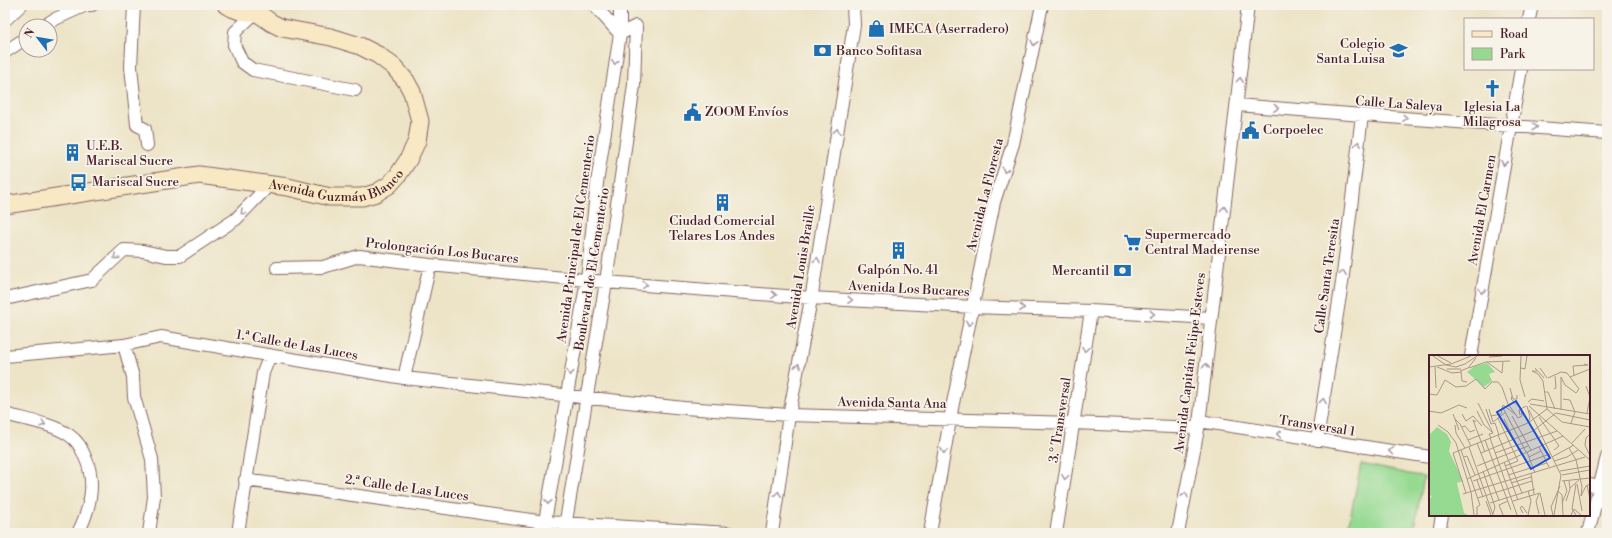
<svg xmlns="http://www.w3.org/2000/svg" width="1612" height="538" font-family="'Libre Bodoni',serif">
  <style>
    .green { fill: #96da92; stroke: #707c5e }
    .lines { fill: none; stroke-linecap: round; stroke-linejoin: round }
    .street-casing { stroke: #836462; stroke-width: 14 }
    .secondary-casing { stroke: #836462; stroke-width: 19 }
    .street { stroke: #fff; stroke-width: 12 }
    .secondary { stroke: #f8e8c3; stroke-width: 17 }
    .oneway { stroke: #ae9aa0 }
    .labels { text-anchor: middle; dominant-baseline: central; stroke-width: 3.5; stroke-linejoin: round; paint-order: stroke }
    .poi-label { font-size: 13px; fill: #4a1f2b; stroke: #f7f3e8; text-anchor: start }
    .street-label { font-size: 13px; fill: #4a1f2b; stroke: #f7f3e8 }
    .inset-road { fill: none; stroke: #ac9589; stroke-width: 1 }
    .view { fill: #1d4ed8; fill-opacity: 0.15; stroke: #1d4ed8; stroke-width: 2 }
    .inset-edge { fill: none; stroke: #4a1f2b; stroke-width: 2 }
  </style>
  <rect width="100%" height="100%" fill="#f7f3e8"/>
  <filter id="ink" filterUnits="userSpaceOnUse"><feTurbulence type="fractalNoise" baseFrequency=".025" numOctaves="2"/><feDisplacementMap in="SourceGraphic" scale="8" xChannelSelector="R" yChannelSelector="G"/><feConvolveMatrix kernelMatrix="1 2 1 2 8 2 1 2 1" color-interpolation-filters="sRGB"/></filter>
  <filter id="wash" filterUnits="userSpaceOnUse"><feTurbulence type="fractalNoise" baseFrequency=".012" numOctaves="4" result="noise"/><feDisplacementMap in="SourceGraphic" scale="16" xChannelSelector="R" yChannelSelector="G"/><feGaussianBlur stdDeviation="0.9" result="paint"/><feColorMatrix in="noise" values="0 0 0 0 0 0 0 0 0 0 0 0 0 0 0 0 0 1.4 0 .05"/><feComposite in="paint" operator="in"/></filter>
  <g filter="url(#wash)">
    <rect width="100%" height="100%" fill="#ede4c7"/>
    <path class="green" d="M1361,464L1424,477L1413,533H1347Z"/>
  </g>
  <g filter="url(#ink)">
    <g class="lines">
      <defs>
        <path id="street" d="M134,5L131,67L137,125L145,129L147,145
          M256,12L235,32L234,45L242,62L253,70L355,90
          M1529,19L1532,5
          M5,20L21,5
          M44,26L53,20L86,5H92
          M5,52L26,38
          M1237,105L1362,115L1607,133
          M277,268L323,267L359,256L430,265L606,282L811,298L973,307L1091,311L1211,318
          M5,299L92,280L124,250L143,251L166,256H180L236,219L270,184
          M124,345L133,377L134,397L152,459L154,497L149,533
          M5,356L124,345L161,337L404,378L684,408L789,415L1073,423L1198,428
          M1471,356L1521,69
          M404,378L430,265
          M5,414C26,420 51,423 69,435C78,441 81,448 85,457C97,483 90,509 78,533
          M1199,421L1430,457
          M1317,440L1342,283L1362,115
          M245,480L545,522L729,533
          M1589,485L1607,488
          M238,533L263,373L270,355
          M543,533L587,280L597,183L620,34L594,5
          M564,533L606,282L634,85L636,26L620,34V5
          M772,533L789,415L812,294L854,25L853,5
          M930,533L953,403L994,202L1013,144L1042,5
          M1056,533L1091,311
          M1178,533L1199,424L1248,5
          M1439,533L1442,515
          M1588,533L1607,457"/>
        <g id="secondary">
          <path d="M226,5C236,11 244,13 256,12"/>
          <path id="s1" d="M5,205L199,175L288,187L330,197H362L376,193L389,185L398,175L408,160L417,141L420,121L412,92L406,81L394,67L378,55L360,46L331,37L282,28L272,23L246,5"/>
        </g>
      </defs>
      <use href="#street" class="street-casing"/>
      <use href="#secondary" class="secondary-casing"/>
      <use href="#street" class="street"/>
      <use href="#secondary" class="secondary"/>
    </g>
    <defs><path id="oneway-chevron" d="M-2-3.5L2.5 0L-2 3.5" fill="none" stroke-width="1.6" stroke-linecap="round" stroke-linejoin="round"/></defs>
    <g class="oneway">
      <use href="#oneway-chevron" transform="translate(1034 43) rotate(103)"/>
      <use href="#oneway-chevron" transform="translate(615 62) rotate(99)"/>
      <use href="#oneway-chevron" transform="translate(1240 80) rotate(-84)"/>
      <use href="#oneway-chevron" transform="translate(1276 108) rotate(5)"/>
      <use href="#oneway-chevron" transform="translate(1405 118) rotate(4)"/>
      <use href="#oneway-chevron" transform="translate(1535 127) rotate(4)"/>
      <use href="#oneway-chevron" transform="translate(837 131) rotate(-81)"/>
      <use href="#oneway-chevron" transform="translate(1358 144) rotate(-83)"/>
      <use href="#oneway-chevron" transform="translate(1504 163) rotate(100)"/>
      <use href="#oneway-chevron" transform="translate(1005 170) rotate(107)"/>
      <use href="#oneway-chevron" transform="translate(1224 209) rotate(-83)"/>
      <use href="#oneway-chevron" transform="translate(243 212) rotate(137)"/>
      <use href="#oneway-chevron" transform="translate(116 257) rotate(138)"/>
      <use href="#oneway-chevron" transform="translate(817 260) rotate(-81)"/>
      <use href="#oneway-chevron" transform="translate(1343 273) rotate(-83)"/>
      <use href="#oneway-chevron" transform="translate(645 285) rotate(4)"/>
      <use href="#oneway-chevron" transform="translate(1482 291) rotate(100)"/>
      <use href="#oneway-chevron" transform="translate(774 295) rotate(4)"/>
      <use href="#oneway-chevron" transform="translate(850 300) rotate(3)"/>
      <use href="#oneway-chevron" transform="translate(1022 308) rotate(2)"/>
      <use href="#oneway-chevron" transform="translate(1152 314) rotate(3)"/>
      <use href="#oneway-chevron" transform="translate(969 323) rotate(102)"/>
      <use href="#oneway-chevron" transform="translate(1085 349) rotate(99)"/>
      <use href="#oneway-chevron" transform="translate(798 366) rotate(-79)"/>
      <use href="#oneway-chevron" transform="translate(1206 366) rotate(-84)"/>
      <use href="#oneway-chevron" transform="translate(570 373) rotate(100)"/>
      <use href="#oneway-chevron" transform="translate(1323 401) rotate(-81)"/>
      <use href="#oneway-chevron" transform="translate(43 424) rotate(16)"/>
      <use href="#oneway-chevron" transform="translate(1279 434) rotate(-171)"/>
      <use href="#oneway-chevron" transform="translate(944 451) rotate(100)"/>
      <use href="#oneway-chevron" transform="translate(1391 451) rotate(-171)"/>
      <use href="#oneway-chevron" transform="translate(1065 477) rotate(98)"/>
      <use href="#oneway-chevron" transform="translate(778 494) rotate(-82)"/>
      <use href="#oneway-chevron" transform="translate(1185 495) rotate(-79)"/>
      <use href="#oneway-chevron" transform="translate(548 502) rotate(100)"/>
    </g>
  </g>
  <defs>
    <symbol id="shop-bare" viewBox="-9 -9 18 18"><path d="M-5-2.5h2.3a2.7 3.5 0 0 1 5.4 0H5L5.5 6h-11ZM-1.5-2.5h3a1.5 2.3 0 0 0-3 0Z" fill="#1f6fb2" stroke="#f7f3e8" stroke-width="2.5" paint-order="stroke"/></symbol>
    <symbol id="bank-bare" viewBox="-9 -9 18 18"><path d="M-6-4H6V4H-6ZM0-2.3a2.3 2.3 0 1 0 0 4.6a2.3 2.3 0 1 0 0-4.6Z" fill="#1f6fb2" stroke="#f7f3e8" stroke-width="2.5" paint-order="stroke"/></symbol>
    <symbol id="school-bare" viewBox="-9 -9 18 18"><path d="M0-5L7-2L0 1L-7-2ZM-4 1L0 2.5L4 1V4Q0 6-4 4Z" fill="#1f6fb2" stroke="#f7f3e8" stroke-width="2.5" paint-order="stroke"/></symbol>
    <symbol id="church-bare" viewBox="-9 -9 18 18"><path d="M-1.2-6h2.4v3.5h3.3v2.4h-3.3V6h-2.4V-.1h-3.3v-2.4h3.3Z" fill="#1f6fb2" stroke="#f7f3e8" stroke-width="2.5" paint-order="stroke"/></symbol>
    <symbol id="civic-bare" viewBox="-9 -9 18 18"><path d="M-.6-6.5H3V-4.5H.6V-3L4-1V1h2V6H-6V1h2V-1L-.6-3ZM-1.2 2.5V6h2.4V2.5Z" fill="#1f6fb2" stroke="#f7f3e8" stroke-width="2.5" paint-order="stroke"/></symbol>
    <symbol id="building-bare" viewBox="-9 -9 18 18"><path d="M-4-6H4V6H1V3H-1V6H-4ZM-2.5-4.3h1.7v1.8h-1.7ZM.8-4.3h1.7v1.8H.8ZM-2.5-1h1.7V.8h-1.7ZM.8-1h1.7V.8H.8Z" fill="#1f6fb2" stroke="#f7f3e8" stroke-width="2.5" paint-order="stroke"/></symbol>
    <symbol id="bus-bare" viewBox="-9 -9 18 18"><path d="M-5-6H5V4H4V6H2V4H-2V6H-4V4H-5ZM-3.5-4V0h7V-4ZM-3.5 1.2v1.5H-2V1.2ZM2 1.2v1.5H3.5V1.2Z" fill="#1f6fb2" stroke="#f7f3e8" stroke-width="2.5" paint-order="stroke"/></symbol>
    <symbol id="supermarket-bare" viewBox="-9 -9 18 18"><path d="M-6-5.5h2.5l.6 2H6L4.5 2H-2.5L-4.4-4H-6ZM-1.5 3.2a1.3 1.3 0 1 0 .1 0ZM3 3.2a1.3 1.3 0 1 0 .1 0Z" fill="#1f6fb2" stroke="#f7f3e8" stroke-width="2.5" paint-order="stroke"/></symbol>
  </defs>
  <g fill-rule="evenodd">
    <use href="#shop-bare" x="864" y="16" width="25" height="25"/>
    <use href="#bank-bare" x="810" y="38" width="25" height="25"/>
    <use href="#school-bare" x="1386" y="38" width="25" height="25"/>
    <use href="#church-bare" x="1480" y="76" width="25" height="25"/>
    <use href="#civic-bare" x="680" y="100" width="25" height="25"/>
    <use href="#civic-bare" x="1238" y="118" width="25" height="25"/>
    <use href="#building-bare" x="60" y="140" width="25" height="25"/>
    <use href="#bus-bare" x="66" y="170" width="25" height="25"/>
    <use href="#building-bare" x="710" y="190" width="25" height="25"/>
    <use href="#supermarket-bare" x="1120" y="230" width="25" height="25"/>
    <use href="#building-bare" x="886" y="238" width="25" height="25"/>
    <use href="#bank-bare" x="1110" y="258" width="25" height="25"/>
  </g>
  <g class="labels">
    <g class="poi-label">
      <text x="889" y="29">IMECA (Aserradero)</text>
      <text x="1385" y="44" text-anchor="end">Colegio<tspan x="1385" dy="15">Santa Luisa</tspan></text>
      <text x="836" y="51">Banco Sofitasa</text>
      <text x="1492" y="107" text-anchor="middle">Iglesia La<tspan x="1492" dy="15">Milagrosa</tspan></text>
      <text x="705" y="112">ZOOM Envíos</text>
      <text x="1263" y="130">Corpoelec</text>
      <text x="86" y="146">U.E.B.<tspan x="86" dy="15">Mariscal Sucre</tspan></text>
      <text x="92" y="182">Mariscal Sucre</text>
      <text x="722" y="221" text-anchor="middle">Ciudad Comercial<tspan x="722" dy="15">Telares Los Andes</tspan></text>
      <text x="1145" y="235">Supermercado<tspan x="1145" dy="15">Central Madeirense</tspan></text>
      <text x="898" y="270" text-anchor="middle">Galpón No. 41</text>
      <text x="1109" y="271" text-anchor="end">Mercantil</text>
    </g>
    <g class="street-label">
      <text transform="translate(1399 104) rotate(4)">Calle La Saleya</text>
      <text stroke="none"><textPath href="#s1" startOffset="338">Avenida Guzmán Blanco</textPath></text>
      <text transform="translate(985 195) rotate(-76)">Avenida La Floresta</text>
      <text transform="translate(1482 210) rotate(-80)">Avenida El Carmen</text>
      <text transform="translate(576 239) rotate(-82)">Avenida Principal de El Cementerio</text>
      <text transform="translate(442 251) rotate(6)">Prolongación Los Bucares</text>
      <text transform="translate(801 267) rotate(-81)">Avenida Louis Braille</text>
      <text transform="translate(592 269) rotate(-81)">Boulevard de El Cementerio</text>
      <text transform="translate(1327 276) rotate(-82)">Calle Santa Teresita</text>
      <text transform="translate(909 289) rotate(3)">Avenida Los Bucares</text>
      <text transform="translate(297 345) rotate(10)">1.ª Calle de Las Luces</text>
      <text transform="translate(1190 363) rotate(-83)">Avenida Capitán Felipe Esteves</text>
      <text transform="translate(892 403) rotate(1)">Avenida Santa Ana</text>
      <text transform="translate(1060 420) rotate(-81)">3.° Transversal</text>
      <text transform="translate(1317 426) rotate(9)">Transversal 1</text>
      <text transform="translate(407 488) rotate(8)">2.ª Calle de Las Luces</text>
    </g>
  </g>
  <g transform="translate(1429 355)">
    <rect width="161" height="161" fill="#ede4c7"/>
    <path d="M58,8L66,17L60,19L63,26L55,32L38,17L46,11ZM8,72L18,79L22,87L20,96L34,126L28,128L35,158L39,160H0V145L3,141L0,140V80Z" fill="#96da92"/>
    <path class="inset-road" d="M4,1L17,10L27,12L36,9L48,1M9,1L22,8M92,1L91,25L96,42M60,2L73,1M58,7L73,18L74,7M0,12L22,9L42,1M6,12L7,33M8,12L23,18L33,17M40,13L57,7L81,6M92,13L96,14L98,1M106,13L115,23M111,13L118,23M18,14H32M31,16L39,13L47,3M108,16H103L109,19L114,26L118,54L133,67L161,72M32,17L33,26L38,27M145,20L144,11L159,10L155,9M141,22L161,14V10M119,23L132,17L138,18L150,34L147,38L136,30L132,22V55M63,27H69L73,32L79,49L89,63L93,61L92,53M157,31L161,42L158,58M81,33L84,44H88V40M125,34L127,33L126,21M116,37H119L126,54M0,39L8,40L16,25L27,32L37,31L47,24L56,34L63,27M83,41L82,44L92,53M134,44L141,45L146,57L142,68M99,47L103,44L115,46M49,48L64,78L60,79L62,83M101,49L161,59M73,51L97,97M100,51L161,105M57,54L62,69L66,68M60,54L64,67L77,57M100,55L132,120L125,160M0,56L12,58L30,50L38,53M48,56L55,70L63,77M127,58L161,65M24,59L30,75M33,59L37,66L44,61L53,71M91,60L90,55L97,51M62,61L72,59L74,50L86,59M83,61L102,95M110,62L130,91L125,95M69,63L89,106L76,111M26,64L31,69L42,91M75,64L92,99M47,67L44,65L56,97M66,68L70,80M99,68L118,54M9,70L19,77L27,88L42,137L45,160M26,70L27,78L36,93M33,72L36,71L41,77L46,75M161,79L157,83L156,90L161,101M69,80L93,138M61,83L88,160M39,85L54,79M56,85L82,155M48,88L70,145M143,88L156,74M40,92L64,160M110,92L120,112M140,93L147,105M32,95L51,150L48,152V160M98,97L106,118M52,98L104,76L127,58M66,98L128,76M35,102L38,101L46,120M100,102L112,96M123,102L145,90M147,105L153,132L152,141M125,106L138,102L149,95M75,107L89,145M48,111L99,91M54,116L66,152L64,159M131,116L161,111M102,118L105,139M79,120L118,108M133,120L161,115M38,124L134,81M48,125L54,142M44,126L121,99M133,126L161,123M82,128L102,122M148,129L153,156M158,130L161,144M141,133L150,125M99,136L102,146L99,160M130,137L133,140L134,160M37,138L24,98L99,68L101,62L98,51M34,139L156,102M152,141L157,131L161,129M49,143L103,126M57,146L62,160M84,146L111,138L116,160M137,146L141,134L140,126M61,148L106,134M133,148L138,136L135,126M94,158L91,153L93,151L98,158M110,159L107,146L110,139M74,160L70,150L79,146M124,160L122,152L131,131M142,160L145,154L152,160M147,160L143,154L147,129"/>
    <path class="view" d="M87,46L121,103L102,114L68,57Z"/>
    <rect width="161" height="161" class="inset-edge"/>
  </g>
  <rect width="1612" height="538" fill="none" stroke="#f7f3e8" stroke-width="20"/>
  <rect x="1464" y="18" width="130" height="52" fill="#f7f3e8" stroke="#b29e9c"/>
  <rect x="1472" y="31" width="20" height="6" fill="#f8e8c3" stroke="#b29e9c"/>
  <text x="1500" y="38" font-size="12" fill="#4a1f2b">Road</text>
  <rect x="1472" y="48" width="20" height="12" fill="#96da92" stroke="#b29e9c"/>
  <text x="1500" y="58" font-size="12" fill="#4a1f2b">Park</text>
  <g transform="translate(38 38) rotate(301)"><circle r="19" fill="#f7f3e8" stroke="#b29e9c"/>
  <path d="M0-3L7 15L0 10L-7 15Z" fill="#1f6fb2"/>
  <text y="-6" font-size="11" font-weight="bold" text-anchor="middle" fill="#4a1f2b">N</text>
  </g>
</svg>
